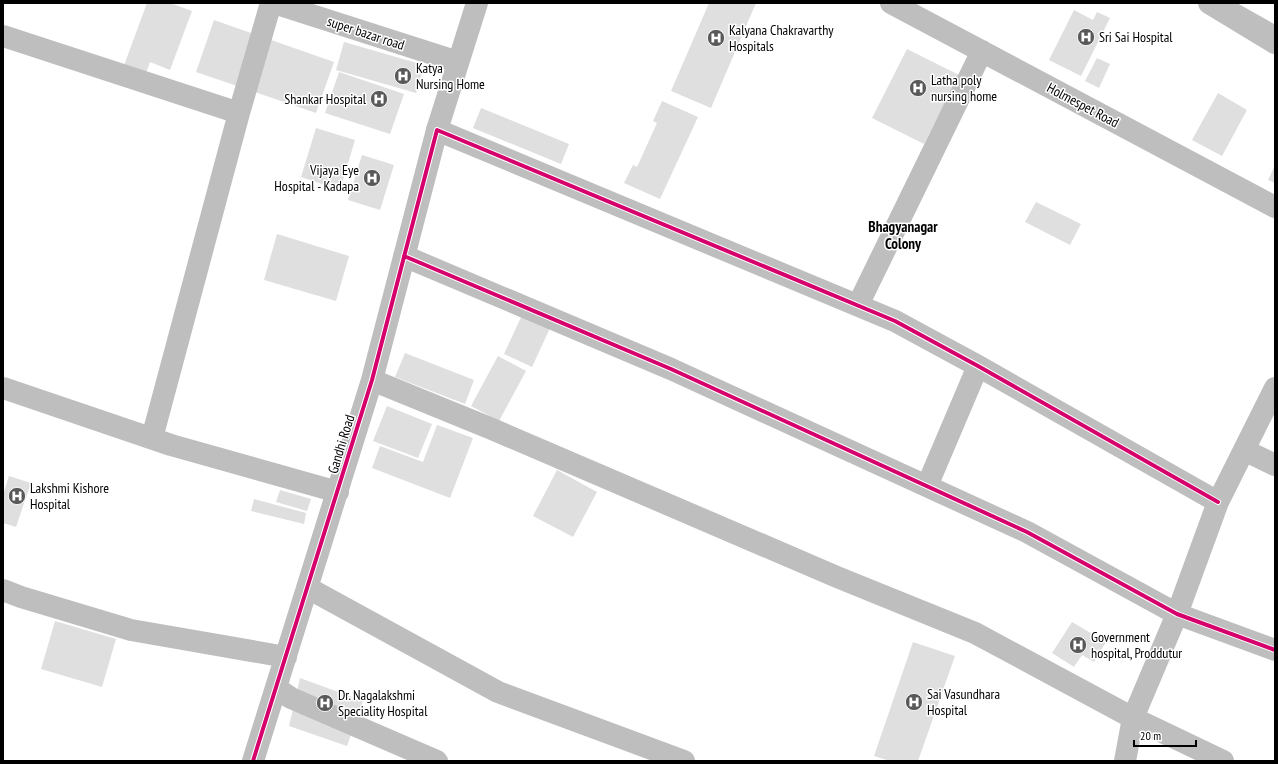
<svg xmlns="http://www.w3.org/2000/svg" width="1278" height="764" font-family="'PT Sans Narrow',sans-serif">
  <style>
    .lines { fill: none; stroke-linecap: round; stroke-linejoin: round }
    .stream { stroke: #bfbfbf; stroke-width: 6 }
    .building { fill: #dfdfdf }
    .minor { stroke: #bebebe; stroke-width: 22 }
    .major { stroke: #bebebe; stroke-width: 22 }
    .cycleway-casing { stroke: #fff; stroke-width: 6 }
    .cycleway { stroke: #d6006c; stroke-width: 4 }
    .labels { text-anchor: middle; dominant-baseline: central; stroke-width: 3; stroke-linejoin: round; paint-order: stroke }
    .poi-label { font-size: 14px; fill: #000; stroke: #fff; text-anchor: start }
    .street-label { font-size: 14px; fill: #000; stroke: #fff }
    .neighbourhood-label { font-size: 15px; font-weight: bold; fill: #000; stroke: #fff }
  </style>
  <rect width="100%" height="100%" fill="#fff"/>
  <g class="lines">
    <path class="stream" d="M1231,3L1275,28"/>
  </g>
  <path class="building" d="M147,3H170L192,11L170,70L150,62L145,76L123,68Z
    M709,3H756L711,108L671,91Z
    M1074,10L1093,20L1097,12L1110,18L1081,76L1049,60Z
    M214,20L334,62L316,113L196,72Z
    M344,42L424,65L416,93L336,70Z
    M907,49L959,75L924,144L872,118Z
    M1097,58L1110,64L1099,88L1085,81Z
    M339,72L404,94L390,134L325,113Z
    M1218,93L1247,110L1222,156L1192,140Z
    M662,101L698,117L660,199L624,183L633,165L637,167L657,123L653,121Z
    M481,108L569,144L561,164L473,128Z
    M316,128L355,140L340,190L301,177Z
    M362,155L394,165L380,210L348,200Z
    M1275,165V183L1268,180Z
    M1036,202L1081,224L1070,245L1025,222Z
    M277,234L349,256L336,301L264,280Z
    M523,313L551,326L532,367L504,354Z
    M405,353L474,380L465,404L395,377Z
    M498,356L526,371L499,421L471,406Z
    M387,406L432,424L418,458L373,441Z
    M437,425L473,438L450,498L372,468L380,446L423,462Z
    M557,470L597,492L573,537L533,516Z
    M9,476L31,483L16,527L3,523V495Z
    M280,490L311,499L307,511L276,502Z
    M254,499L306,513L304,524L251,511Z
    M55,621L116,639L102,687L41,669Z
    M1072,622L1106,642L1094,662L1082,655L1074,667L1052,653Z
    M913,642L955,656L918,761H890L874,756Z
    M300,678L363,701L347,746L289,726Z"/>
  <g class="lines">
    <path class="minor" d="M274,3L458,62
      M891,3L1275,207
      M1209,3L1275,43
      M3,36L239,113
      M404,256L671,369L1027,532L1177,614L1275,650
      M858,305L982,51
      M372,380L492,429L837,577L975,633L1133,718L1223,761
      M3,388L171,445L338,492
      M152,438L239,113L271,3
      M1244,450L1275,465
      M927,486L978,366
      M308,588L498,692L684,761
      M3,590L21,597L131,630L286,657
      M276,688L291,698L437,761
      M253,761L372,380L437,130L895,321L978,366L1218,502
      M1125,761L1133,718L1177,614L1218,502L1275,388"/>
    <path class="major" d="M437,130L477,3"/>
    <defs>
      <path id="cycleway" d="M404,256L671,369L1027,532L1177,614L1275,650
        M253,761L372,380L437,130L895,321L978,366L1218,502"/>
    </defs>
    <use href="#cycleway" class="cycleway-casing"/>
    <use href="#cycleway" class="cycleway"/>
  </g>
  <defs>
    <symbol id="hospital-disc" viewBox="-11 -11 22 22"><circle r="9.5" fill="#595959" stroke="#fff"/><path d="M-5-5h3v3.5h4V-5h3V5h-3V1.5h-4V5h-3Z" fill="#fff"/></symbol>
  </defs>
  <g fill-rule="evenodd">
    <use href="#hospital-disc" x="1076" y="27" width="20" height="20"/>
    <use href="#hospital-disc" x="706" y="28" width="20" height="20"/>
    <use href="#hospital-disc" x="393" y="66" width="20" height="20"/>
    <use href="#hospital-disc" x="908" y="78" width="20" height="20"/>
    <use href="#hospital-disc" x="369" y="89" width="20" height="20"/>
    <use href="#hospital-disc" x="362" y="168" width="20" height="20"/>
    <use href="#hospital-disc" x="7" y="486" width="20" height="20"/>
    <use href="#hospital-disc" x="1068" y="635" width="20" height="20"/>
    <use href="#hospital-disc" x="904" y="692" width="20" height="20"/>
    <use href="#hospital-disc" x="315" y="693" width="20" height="20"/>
  </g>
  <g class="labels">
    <g class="poi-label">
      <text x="729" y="30">Kalyana Chakravarthy<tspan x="729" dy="16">Hospitals</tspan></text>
      <text x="1099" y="37">Sri Sai Hospital</text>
      <text x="416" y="68">Katya<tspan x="416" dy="16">Nursing Home</tspan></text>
      <text x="931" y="80">Latha poly<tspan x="931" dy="16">nursing home</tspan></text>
      <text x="366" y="99" text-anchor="end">Shankar Hospital</text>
      <text x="359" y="170" text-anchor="end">Vijaya Eye<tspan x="359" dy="16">Hospital - Kadapa</tspan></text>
      <text x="30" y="488">Lakshmi Kishore<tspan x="30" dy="16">Hospital</tspan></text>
      <text x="1091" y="637">Government<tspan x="1091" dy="16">hospital, Proddutur</tspan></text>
      <text x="927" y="694">Sai Vasundhara<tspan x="927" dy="16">Hospital</tspan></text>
      <text x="338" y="695">Dr. Nagalakshmi<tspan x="338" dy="16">Speciality Hospital</tspan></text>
    </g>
    <g class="street-label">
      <text transform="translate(366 33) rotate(18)">super bazar road</text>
      <text transform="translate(1083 105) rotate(28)">Holmespet Road</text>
      <text transform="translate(341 444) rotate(-73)">Gandhi Road</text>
    </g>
    <g class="neighbourhood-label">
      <text x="903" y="226">Bhagyanagar<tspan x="903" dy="17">Colony</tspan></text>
    </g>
  </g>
  <rect width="1278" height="764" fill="none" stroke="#000000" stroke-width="8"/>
  <path d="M1134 740v6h62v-6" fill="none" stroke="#000000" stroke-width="2"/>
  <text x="1140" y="740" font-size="12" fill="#000000" stroke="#ffffff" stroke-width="3" paint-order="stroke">20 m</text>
</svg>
